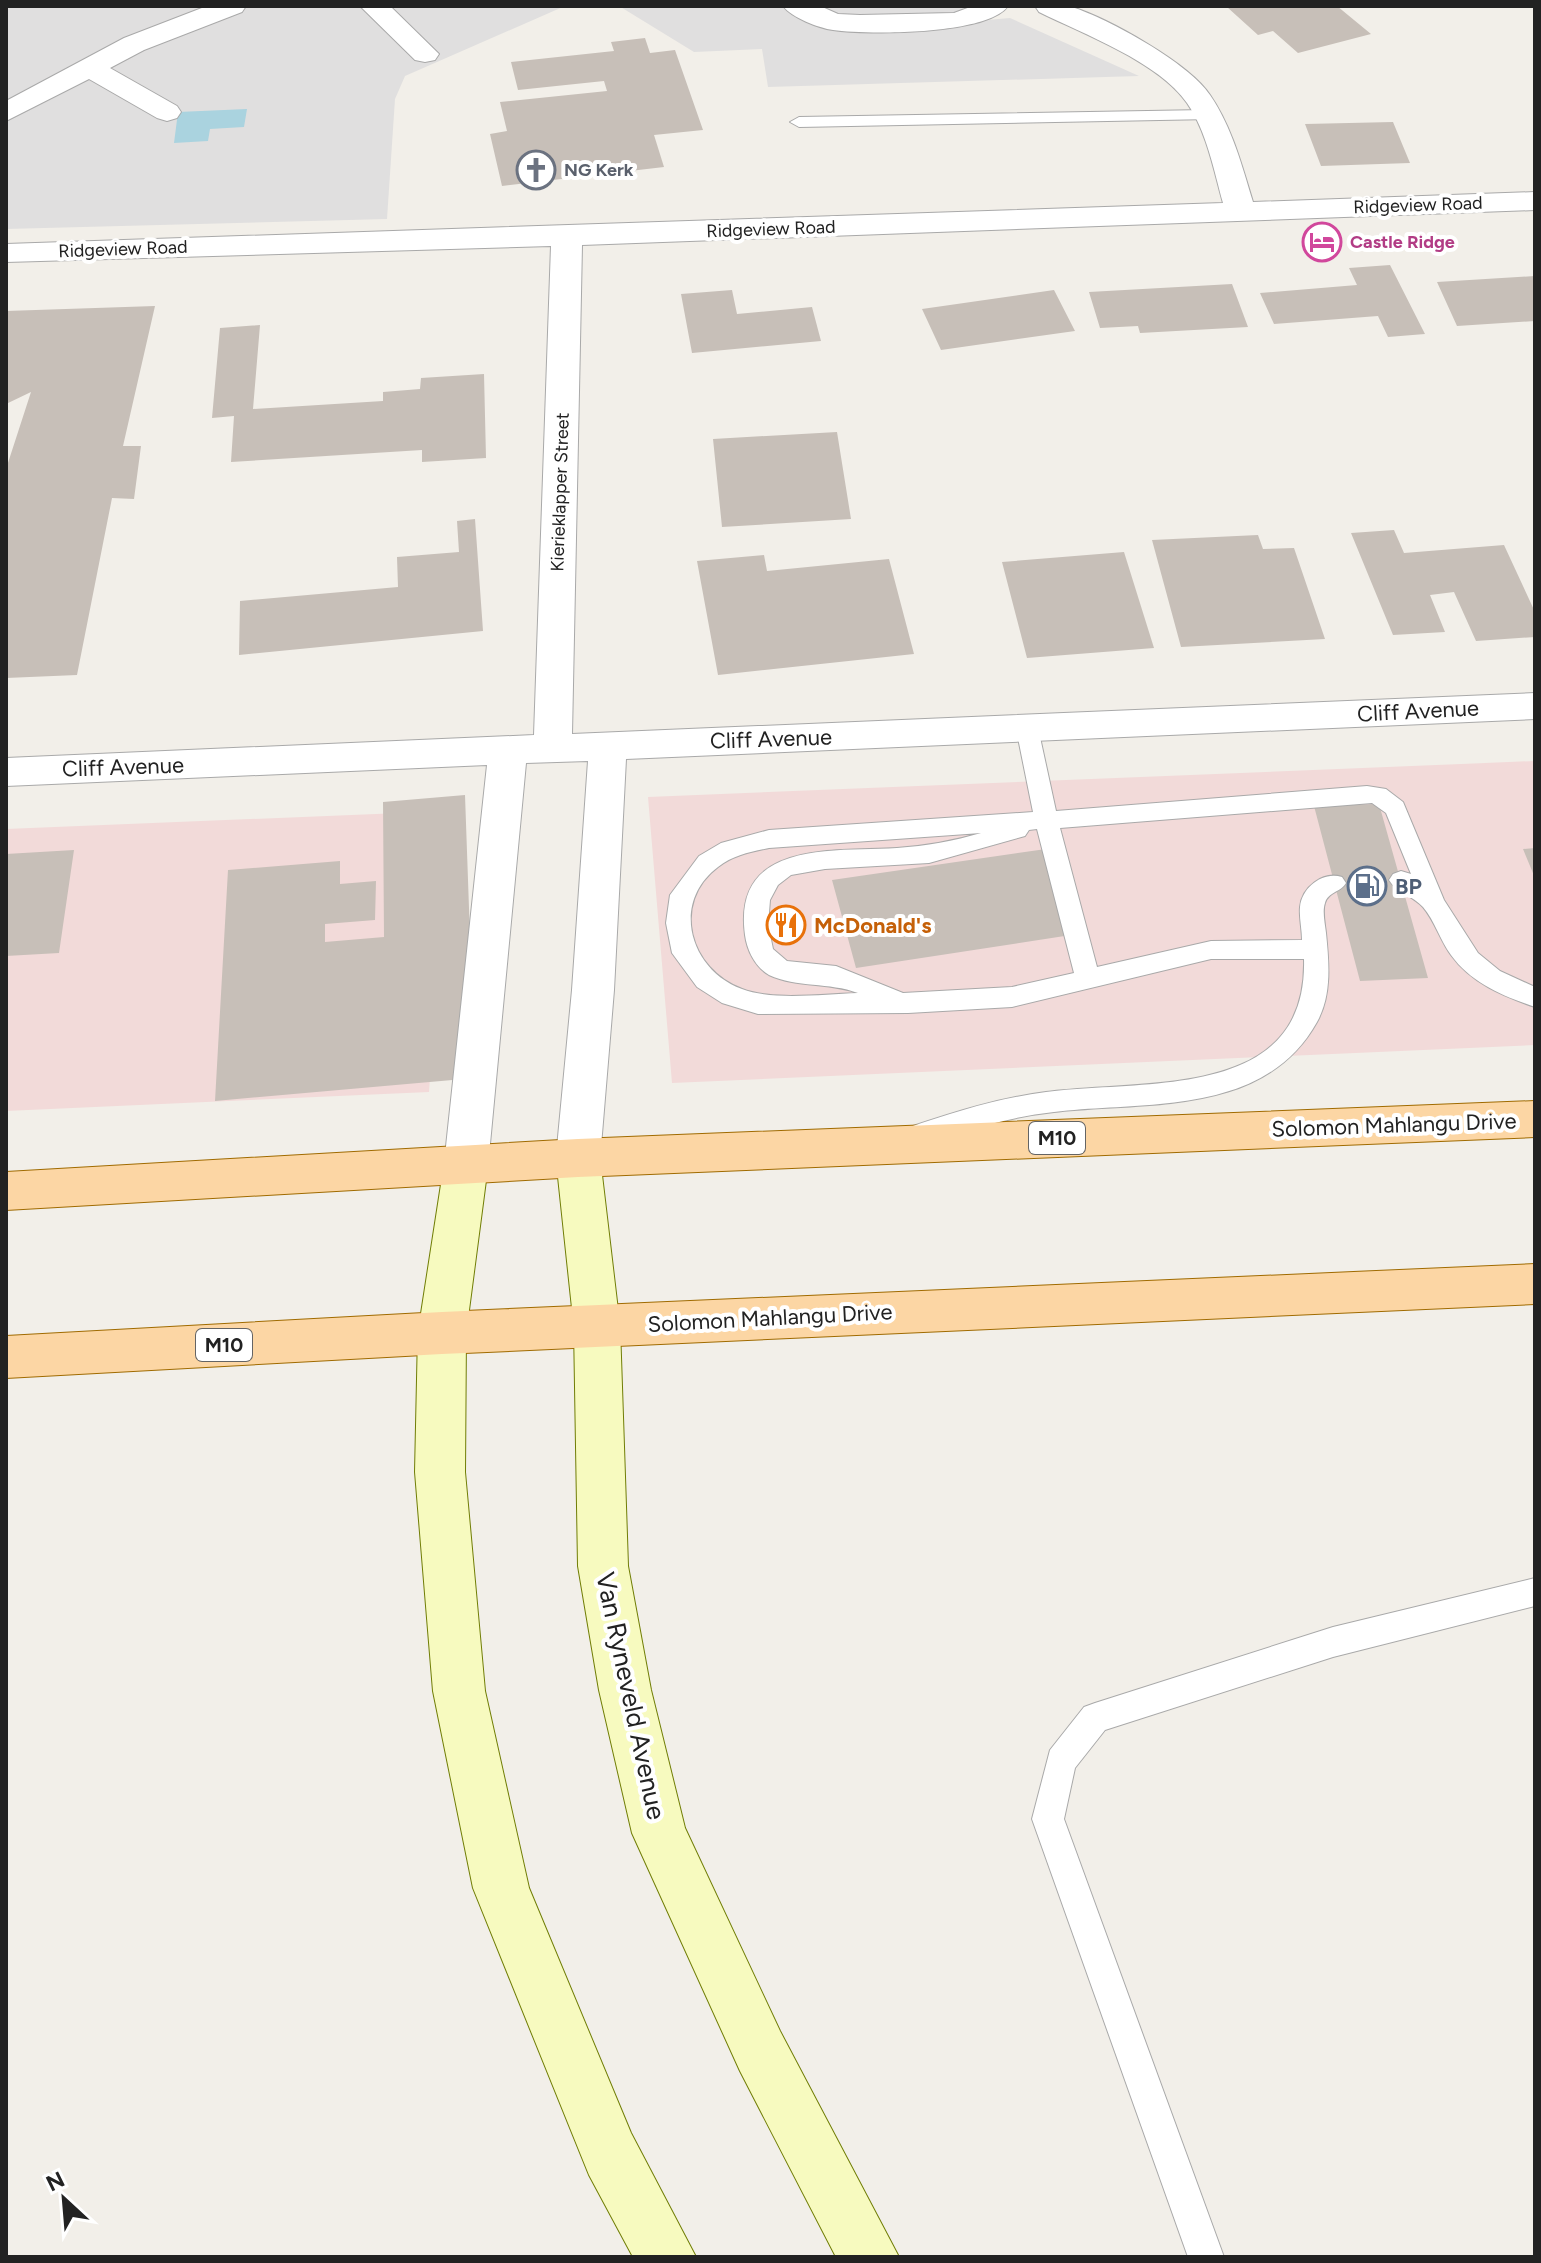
<svg xmlns="http://www.w3.org/2000/svg" width="1541" height="2263" font-family="Figtree,sans-serif">
  <style>
    .residential { fill: #e0dfdf }
    .commercial { fill: #f2dad9 }
    .water { fill: #aad3df }
    .building { fill: #c7bfb8 }
    .lines { fill: none; stroke-linecap: round; stroke-linejoin: round }
    .lane-casing { stroke: #a9a9a9; stroke-width: 2 }
    .street-casing { stroke: #a9a9a9; stroke-width: 2 }
    .secondary-casing { stroke: #707d05; stroke-width: 2 }
    .primary-casing { stroke: #a06b00; stroke-width: 2 }
    .lane { fill: #fff; fill-rule: evenodd }
    .street { fill: #fff; fill-rule: evenodd }
    .secondary { fill: #f7fabf; fill-rule: evenodd }
    .primary { fill: #fcd6a4; fill-rule: evenodd }
    .labels { text-anchor: middle; dominant-baseline: central; stroke-width: 8; stroke-linejoin: round; paint-order: stroke }
    .far-worship-label { font-size: 18px; font-weight: bold; fill: #5b616d; stroke: #fff; text-anchor: start }
    .far-street-label { font-size: 18px; fill: #222; stroke: #fff }
    .far-hotel-label { font-size: 18px; font-weight: bold; fill: #b23c85; stroke: #fff; text-anchor: start }
    .shield { fill: #fff; stroke: #646464; stroke-width: 2 }
    .shield-label { font-size: 20px; font-weight: bold; fill: #222 }
    .street-label { font-size: 22px; fill: #222; stroke: #fff }
    .service-label { font-size: 22px; font-weight: bold; fill: #4e5e75; stroke: #fff; text-anchor: start }
    .food-label { font-size: 22px; font-weight: bold; fill: #c56008; stroke: #fff; text-anchor: start }
    .near-street-label { font-size: 26px; fill: #222; stroke: #fff }
  </style>
  <rect width="100%" height="100%" fill="#f2efe9"/>
  <path class="residential" d="M6,6H565L405,76L395,99L387,219L6,229Z
    M619,6H964L963,10L987,20L1010,18L1139,76L768,87L762,49L694,52Z"/>
  <path class="commercial" d="M1535,761V1045L672,1083L648,797Z
    M449,811L429,1092L6,1111V829Z"/>
  <path class="water" d="M247,109L244,127L210,129L208,141L174,143L178,112Z"/>
  <path class="building" d="M1337,6L1371,34L1298,53L1273,31L1258,35L1227,7Z
    M645,38L650,53L675,50L703,130L654,135L664,167L502,186L490,134L507,131L500,102L607,91L604,81L518,90L511,62L614,51L611,42Z
    M1393,122L1410,163L1321,166L1305,124Z
    M1390,265L1425,334L1388,337L1378,316L1274,324L1260,293L1357,285L1349,268Z
    M1535,276V321L1457,326L1437,282Z
    M1232,284L1248,327L1140,333L1138,326L1100,328L1089,292Z
    M732,290L737,314L812,307L821,341L692,353L681,294Z
    M1054,290L1075,331L941,350L922,309Z
    M155,306L123,446H141L134,499L112,498L77,675L6,678V469L31,392L6,404V311Z
    M260,325L253,409L383,401V392L420,389L421,378L484,374L486,458L422,462V450L231,462L234,416L212,418L220,328Z
    M837,432L851,519L722,527L713,439Z
    M475,519L483,631L239,655L240,601L398,587L397,557L459,552L457,521Z
    M1394,530L1404,553L1504,545L1535,612V637L1476,641L1454,592L1430,595L1445,632L1393,635L1351,533Z
    M1258,535L1263,549L1294,548L1325,639L1181,647L1152,540Z
    M1124,552L1154,648L1027,658L1002,562Z
    M764,555L767,571L889,559L914,654L718,675L697,561Z
    M465,795L475,1078L215,1101L228,870L340,861V884L376,881L375,920L325,924V942L384,937L383,802Z
    M1379,804L1428,978L1360,981L1314,806Z
    M1053,848L1084,933L856,968L832,880Z
    M1535,848V878L1523,849Z
    M74,850L59,953L6,956V854Z"/>
  <g class="lines">
    <defs>
      <path id="lane" d="M1206,110L1215,115L1212,119L799,127L790,122L799,117Z
        M1027,720L1035,722L1038,728L1056,811L1367,786L1386,789L1403,802L1444,900L1478,953L1500,971L1535,987V1007C1503,996 1471,983 1451,955C1440,940 1435,921 1423,907C1413,896 1396,892 1389,880L1393,874L1401,871L1411,874L1386,813L1372,803L1060,828L1097,967L1211,941L1302,940C1302,929 1299,917 1300,907C1302,887 1323,871 1342,877L1346,883C1341,892 1328,892 1325,903C1322,911 1325,924 1326,933C1329,963 1332,995 1317,1022C1264,1117 1146,1101 1054,1112C1008,1117 963,1131 919,1146L910,1143L906,1135L910,1127C954,1112 999,1098 1046,1092C1143,1079 1308,1102 1304,959H1211L1012,1007L908,1013L758,1014L722,1003L697,987L672,953L666,923L670,895L699,856L721,843L769,830L1033,812L1016,728L1019,722ZM1037,829L1074,973L1012,987L903,993L836,966L787,961L773,949L768,925L770,900L778,885L791,875L825,869L929,863L1025,836L1029,830ZM981,833C954,841 926,846 897,848C835,852 732,839 745,935C747,950 755,967 769,975C797,988 829,982 858,993C824,994 773,1001 742,989C690,970 670,903 718,867C733,855 751,852 769,848Z
        M1535,1578V1606L1333,1657L1105,1730L1075,1768L1064,1819L1224,2257H1188L1032,1819L1050,1750L1084,1707L1095,1703L1333,1627Z"/>
      <path id="street" d="M207,6H246L242,12L144,50L110,68L177,106L181,112L177,118L167,121L157,118L89,79L6,121V101L124,38Z
        M360,6H390L439,54L435,60L425,62L415,60Z
        M783,6H820L838,14L860,15L954,13L973,6H1008C988,35 867,35 833,30C819,28 792,18 783,6Z
        M1035,6C1047,6 1061,4 1072,7C1109,19 1189,63 1210,95C1232,127 1242,166 1253,202L1535,192V210L582,245L572,734L1535,693V719L626,759L614,990L600,1158L594,1171L578,1177L562,1171L556,1158L572,990L588,761L526,763L488,1165L482,1178L466,1184L450,1178L444,1165L487,765L6,786V758L534,735L551,246L6,262V244L1223,203C1214,171 1207,132 1187,103C1159,62 1083,34 1039,12Z"/>
      <path id="secondary" d="M578,1139L594,1145L600,1158L620,1327L628,1566L651,1690L685,1828L780,2031L899,2257H836L740,2071L632,1833L599,1690L578,1566L574,1327L556,1158L562,1145Z
        M466,1146L482,1152L488,1165L466,1333L465,1472L485,1691L529,1888L631,2133L696,2257H633L589,2175L473,1888L433,1691L415,1472L418,1333L444,1165L450,1152Z"/>
      <path id="primary" d="M1535,1101V1137L578,1177L6,1210V1172L578,1139Z
        M1535,1264V1304L442,1354L6,1378V1336L442,1312Z"/>
    </defs>
    <use href="#lane" class="lane-casing"/>
    <use href="#street" class="street-casing"/>
    <use href="#secondary" class="secondary-casing"/>
    <use href="#primary" class="primary-casing"/>
    <use href="#lane" class="lane"/>
    <use href="#street" class="street"/>
    <use href="#secondary" class="secondary"/>
    <use href="#primary" class="primary"/>
  </g>
  <defs>
    <symbol id="church-ring" viewBox="-11 -11 22 22"><circle r="9.5" fill="#fff" stroke="#6b7280" stroke-width="1.5"/><path d="M-1.2-6h2.4v3.5h3.3v2.4h-3.3V6h-2.4V-.1h-3.3v-2.4h3.3Z" fill="#6b7280"/></symbol>
    <symbol id="hotel-ring" viewBox="-11 -11 22 22"><circle r="9.5" fill="#fff" stroke="#d1479c" stroke-width="1.5"/><path d="M-6-4.5h1.5V1H6V5H4.5V3h-9V5H-6ZM-4 0a1.8 1.8 0 1 1 3.6 0ZM.5 0V-2.5h3Q6-2.5 6 0Z" fill="#d1479c"/></symbol>
    <symbol id="fuel-ring" viewBox="-11 -11 22 22"><circle r="9.5" fill="#fff" stroke="#5c6f8a" stroke-width="1.5"/><path d="M-5.5-6h7V0h2V4h1.3V-2.5L3-4.5l.8-.8L6-3V5H2.5V1h-1V6h-7ZM-4.2-4.7v3.2H.2V-4.7Z" fill="#5c6f8a"/></symbol>
    <symbol id="restaurant-ring" viewBox="-11 -11 22 22"><circle r="9.5" fill="#fff" stroke="#e8710a" stroke-width="1.5"/><path d="M-5-6h1v4h1v-4h1v4h1v-4h1v5L-1.5 .5V6h-2V.5L-5-1ZM5-6V6H3V1.5H1.5Q1.5-4 5-6Z" fill="#e8710a"/></symbol>
  </defs>
  <g fill-rule="evenodd">
    <use href="#church-ring" x="514" y="148" width="44" height="44"/>
    <use href="#hotel-ring" x="1300" y="220" width="44" height="44"/>
    <use href="#fuel-ring" x="1345" y="864" width="44" height="44"/>
    <use href="#restaurant-ring" x="764" y="903" width="44" height="44"/>
  </g>
  <g class="labels">
    <g class="far-worship-label">
      <text x="564" y="170">NG Kerk</text>
    </g>
    <g class="far-street-label">
      <text transform="translate(1418 205) rotate(-2)">Ridgeview Road</text>
      <text transform="translate(771 229) rotate(-2)">Ridgeview Road</text>
      <text transform="translate(123 249) rotate(-2)">Ridgeview Road</text>
      <text transform="translate(560 492) rotate(-88)">Kierieklapper Street</text>
    </g>
    <g class="far-hotel-label">
      <text x="1350" y="242">Castle Ridge</text>
    </g>
    <g class="shield">
      <rect x="1029" y="1122" width="56" height="32" rx="6"/>
      <rect x="196" y="1329" width="56" height="32" rx="6"/>
    </g>
    <g class="shield-label">
      <text x="1057" y="1138">M10</text>
      <text x="224" y="1345">M10</text>
    </g>
    <g class="street-label">
      <text transform="translate(1418 711) rotate(-3)">Cliff Avenue</text>
      <text transform="translate(771 739) rotate(-2)">Cliff Avenue</text>
      <text transform="translate(123 767) rotate(-2)">Cliff Avenue</text>
      <text transform="translate(1394 1125) rotate(-2)">Solomon Mahlangu Drive</text>
      <text transform="translate(770 1318) rotate(-3)">Solomon Mahlangu Drive</text>
    </g>
    <g class="service-label">
      <text x="1395" y="886">BP</text>
    </g>
    <g class="food-label">
      <text x="814" y="925">McDonald's</text>
    </g>
    <g class="near-street-label">
      <text transform="translate(631 1696) rotate(78)">Van Ryneveld Avenue</text>
    </g>
  </g>
  <rect width="1541" height="2263" fill="none" stroke="#222222" stroke-width="16"/>
  <g transform="translate(64 2199) rotate(334)" stroke="#ffffff" stroke-width="6" paint-order="stroke">
  <path d="M0-6L14 30L0 20L-14 30Z" fill="#222222"/>
  <text y="-12" font-size="22" font-weight="bold" text-anchor="middle" fill="#222222">N</text>
  </g>
</svg>
